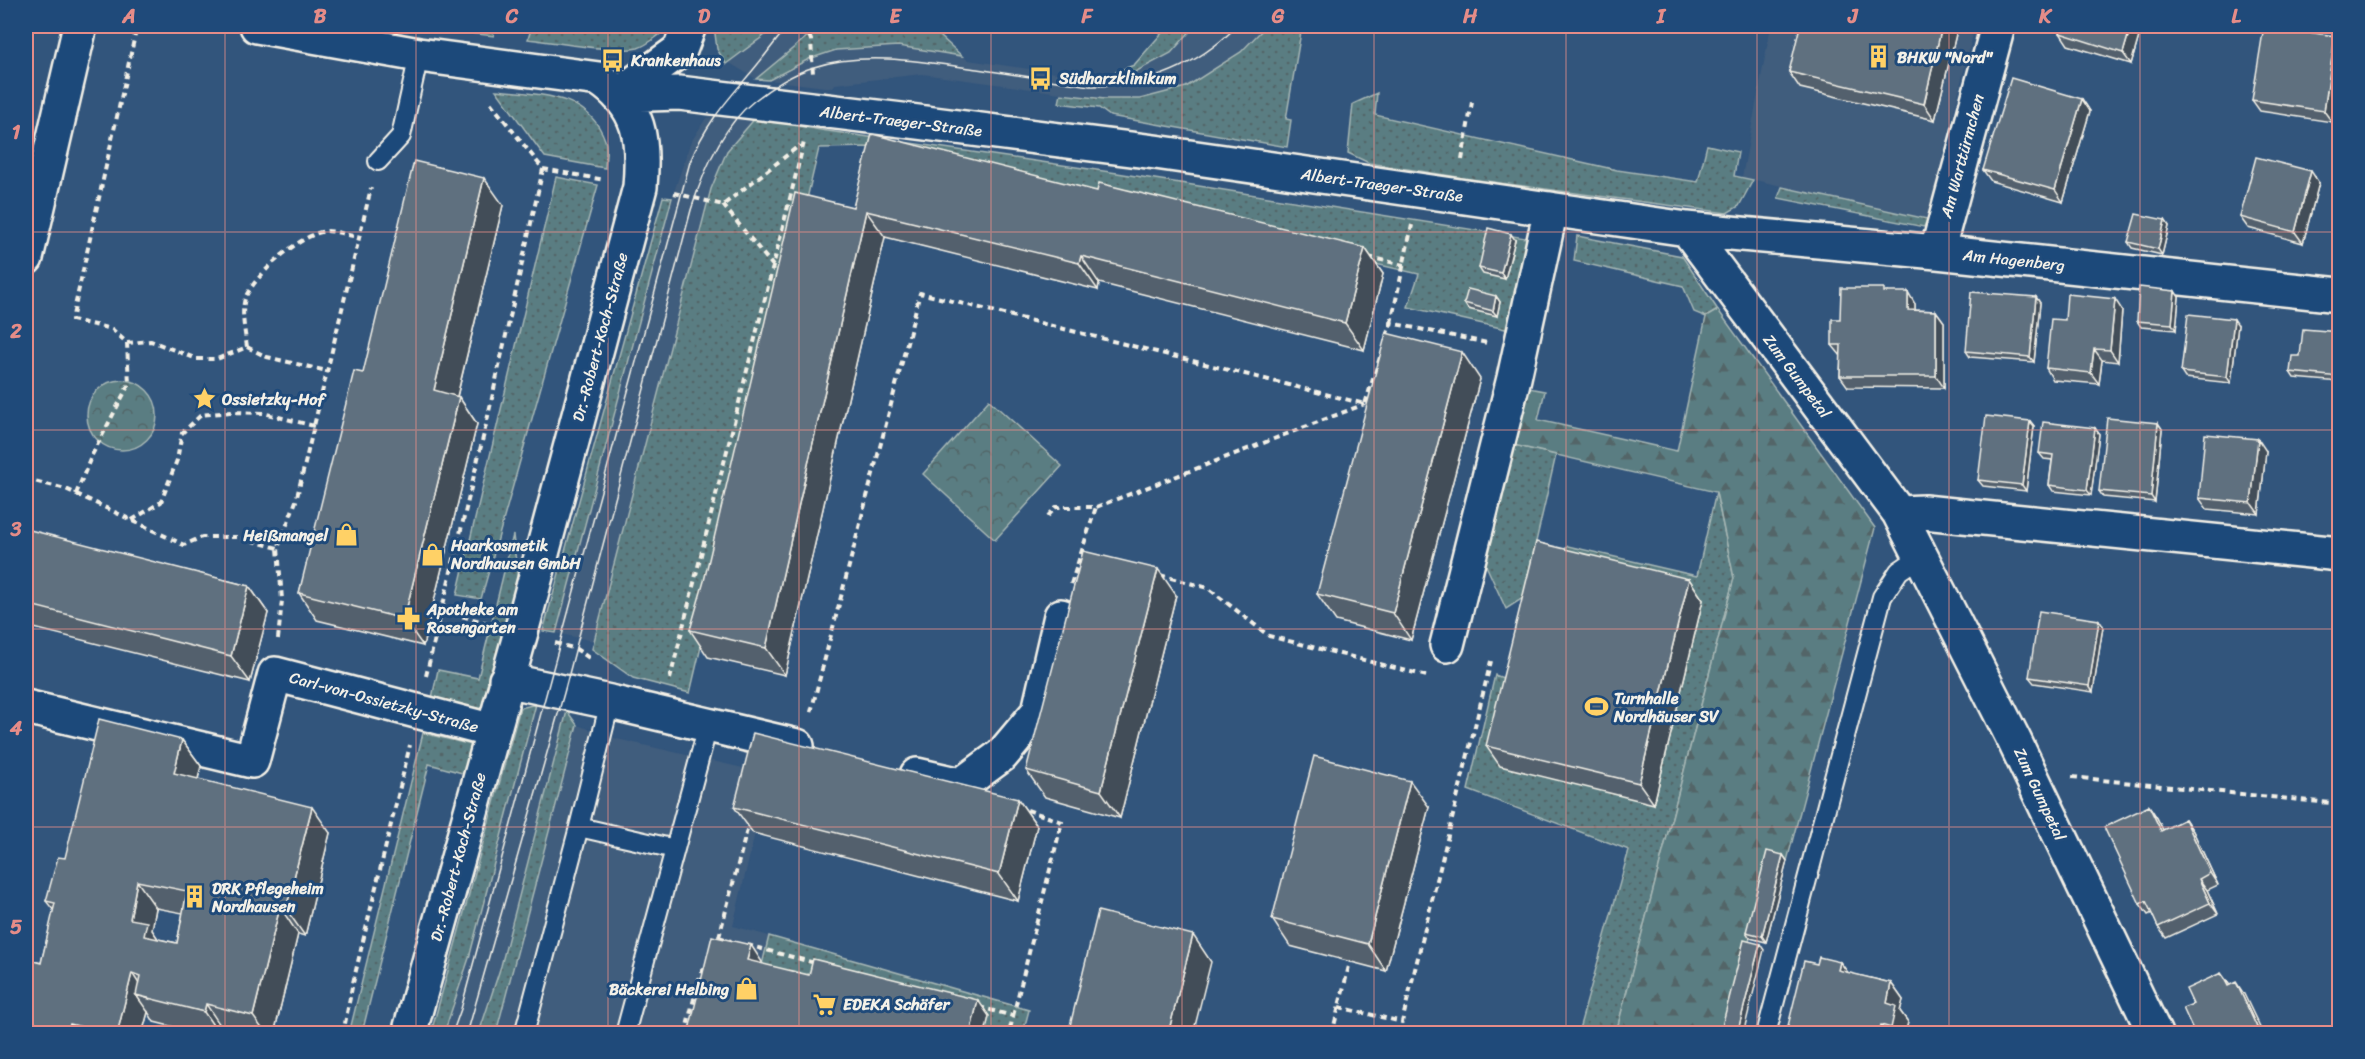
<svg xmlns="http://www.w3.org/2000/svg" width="2365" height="1059" font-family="Sriracha,sans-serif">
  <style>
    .built { fill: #405d7d }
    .grass { fill: url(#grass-dots); stroke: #a7b7b5; stroke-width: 1.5 }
    .forest { fill: url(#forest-firs); stroke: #a7b7b5; stroke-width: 1.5 }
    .park { fill: url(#park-crowns); stroke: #a7b7b5; stroke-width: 1.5 }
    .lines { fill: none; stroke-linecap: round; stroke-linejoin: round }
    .service-casing { stroke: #f4f1e8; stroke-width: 22 }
    .minor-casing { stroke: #f4f1e8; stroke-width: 38 }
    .path { stroke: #f4f1e8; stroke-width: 4; stroke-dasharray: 6 4.5; stroke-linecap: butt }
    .service { stroke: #1f4a7a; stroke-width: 18 }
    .minor { stroke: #1f4a7a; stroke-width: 33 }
    .tram { stroke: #f4f1e8; stroke-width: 1.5 }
    .wall { fill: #52606d; stroke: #f4f1e8; stroke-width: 1.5; fill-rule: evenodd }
    .shaded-wall { fill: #424e59; stroke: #f4f1e8; stroke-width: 1.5 }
    .building { fill: #5f707f; stroke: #f4f1e8; stroke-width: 1.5; fill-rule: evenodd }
    .grid { fill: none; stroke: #e58c88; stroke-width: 1.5; stroke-opacity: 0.55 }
    .labels { text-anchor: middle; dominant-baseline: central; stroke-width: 6; stroke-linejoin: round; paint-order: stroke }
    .poi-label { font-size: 16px; font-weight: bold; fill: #f4f1e8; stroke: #1f4a7a; text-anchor: start }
    .street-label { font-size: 16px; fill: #f4f1e8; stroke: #1f4a7a }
    .neatline { fill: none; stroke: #e58c88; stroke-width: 2 }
    .grid-label { font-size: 20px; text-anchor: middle; font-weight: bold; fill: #e58c88 }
  </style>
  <defs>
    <pattern id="grass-dots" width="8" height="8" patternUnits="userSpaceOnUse" patternTransform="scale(1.5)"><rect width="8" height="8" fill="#5a7d82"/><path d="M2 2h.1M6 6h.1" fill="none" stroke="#526567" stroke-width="1.8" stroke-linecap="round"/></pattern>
    <pattern id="forest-firs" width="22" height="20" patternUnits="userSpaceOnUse" patternTransform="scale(1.5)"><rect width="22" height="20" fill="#5a7d82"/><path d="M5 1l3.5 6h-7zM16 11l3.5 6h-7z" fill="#526567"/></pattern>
    <pattern id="park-crowns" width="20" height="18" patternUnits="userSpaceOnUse" patternTransform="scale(1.5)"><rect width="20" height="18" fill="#5a7d82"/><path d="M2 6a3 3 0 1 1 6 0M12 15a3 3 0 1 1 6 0" fill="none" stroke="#526567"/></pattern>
  </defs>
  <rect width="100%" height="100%" fill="#32557c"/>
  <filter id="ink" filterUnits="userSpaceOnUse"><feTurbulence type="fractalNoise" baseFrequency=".0167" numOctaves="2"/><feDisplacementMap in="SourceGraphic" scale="12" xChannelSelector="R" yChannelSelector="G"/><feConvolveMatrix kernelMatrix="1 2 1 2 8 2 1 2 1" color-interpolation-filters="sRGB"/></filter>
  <g filter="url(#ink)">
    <path class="built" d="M777,26H820L756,79L728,62Z
      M1195,26H1266L1241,52L1186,87L1140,99H1105L922,74L835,84L833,88L769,80L809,59L836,50L898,46L962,56L968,60L1097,79L1135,72L1171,53Z
      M1771,26H1975L1927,219L1742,177Z
      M732,113L757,116L727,151L711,189L594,641L556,633L672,198L690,144L706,118Z
      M536,704L567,711L501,966L479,1033L444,1034L469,958Z
      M577,725L617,739L769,774L733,926L769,936L762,961L985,1034H493Z"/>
    <path class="grass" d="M409,26H492L494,36Z
      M532,26H668C663,33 647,45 638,48C615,53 554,42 528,39Z
      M714,26H777L726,64L717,49Z
      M820,26H929L962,56L898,46L836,50L809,59L769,80L756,79Z
      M1168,26H1195L1171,53L1135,72L1097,79L1134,65Z
      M1266,26H1302L1286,119L1291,120L1287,147L1110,116L1099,108L1059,103L1061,94L1105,99H1140L1186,87L1241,52Z
      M496,90C538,95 588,92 605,140C608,148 605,160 605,168L545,157Z
      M1377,93L1375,115L1617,170L1698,182L1707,145L1738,152L1734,176L1753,180L1739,206L1727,213L1470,179L1369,163L1348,153L1353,104Z
      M757,116L790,120L798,126L821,130L1117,173L1532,239L1510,330L1408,307L1419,274L870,147L819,148L690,693L633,678L592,649L711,189L727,151Z
      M556,177L598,185L481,599L457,595Z
      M1782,187L1927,219L1924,227L1778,198Z
      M663,197L672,198L556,633L543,631Z
      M1577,236L1682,256L1718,310L1706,317L1694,312L1683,286L1574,261Z
      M1514,445L1556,455L1523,598L1506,609L1484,561Z
      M1716,492L1734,578L1616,1033H1578L1629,850L1468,790L1495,675L1503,678L1550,562L1568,546L1697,576Z
      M513,535L518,582L481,709L432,698L438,670L478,678Z
      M536,704L469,958L444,1033H431L520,708Z
      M567,711L577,725L496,1033H479L501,966Z
      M423,733L472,745L466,774L429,764L362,1033L349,1034Z
      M769,936L1029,1010L1023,1033H985L989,1016L759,977Z"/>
    <path class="forest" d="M1718,310L1875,528L1787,861L1771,858L1725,1033H1616L1734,578L1716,492L1514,445L1529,388L1545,391L1538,420L1677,451L1706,317Z"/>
    <path class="park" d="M87 415a35 35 0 1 1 70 0a35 35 0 1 1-70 0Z
      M989,400L1062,466L995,540L923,474Z"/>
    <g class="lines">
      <defs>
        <path id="service" d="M378,161L401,136L419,55
          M579,827L610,702
          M675,849L708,726
          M524,1034L579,827L675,849L625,1034
          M1766,1034L1882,597L1899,571L1921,556"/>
        <path id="minor" d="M257,26L419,55L599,79C641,107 644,140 640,187L521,632L409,1034
          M618,95L679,93L902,120L1155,152L1687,229L1937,252L2340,295
          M618,95L680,50L689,26
          M1687,229L1899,513L2014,740L2155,1034
          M1937,252L1998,26
          M26,258L80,26
          M1899,513L1924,512L2340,554
          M1447,645L1514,378L1551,209
          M506,680L610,702L797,746
          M26,707L252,761L275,674L493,731
          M917,775L961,785L1002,755L1039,711L1061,616"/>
      </defs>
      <use href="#service" class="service-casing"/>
      <use href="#minor" class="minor-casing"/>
      <path class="path" d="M805,26L811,40L813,74
        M504,31L511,26
        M1462,160L1472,102
        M543,169L605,180
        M674,193L723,205L800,145
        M723,205L773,266
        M1368,257L1404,265
        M1391,323L1412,225
        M1386,336L1391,323L1487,343
        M127,343L151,341L197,359H217L247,347C245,332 240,310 246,296C257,274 301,233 327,231C337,231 349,236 359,237
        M247,347L267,357L327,371
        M26,479L66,489L184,545L202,537H237L278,548
        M76,494L91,457L129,384L127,343L112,329L72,320L137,26
        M1048,516L1056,507H1096L1365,404
        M132,520L161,502L177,460L182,433L201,415L230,412L263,413L314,426
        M1160,575L1208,588L1269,636L1427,676
        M1071,584L1096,507
        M442,611L488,623
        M278,639L282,600L278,548L296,501L371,188
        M555,643L576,649L592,660
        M426,676L486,425L543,169L489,101
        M670,679L804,142
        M811,712L920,293L1365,404L1381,354
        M2072,777L2340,804
        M719,937L731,941
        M719,937L749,822
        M747,945L815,963
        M979,1007L1013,1016L1009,1034
        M1339,1007L1402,1022L1492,657
        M1013,1016L1062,822L1022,808
        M343,1034L352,987L410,745
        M685,1034L699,979L705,966
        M1332,1034L1350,962"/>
      <use href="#service" class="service"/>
      <use href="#minor" class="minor"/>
      <path class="tram" d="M452,1034L461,1009L690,162C706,123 726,102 753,70C765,56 776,40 788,26
        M467,1034L564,693L691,210C703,172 722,126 754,101C770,88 794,73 814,67C863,51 926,62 977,69C1015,75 1052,80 1090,86C1147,87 1197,66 1237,26"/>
    </g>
    <path class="wall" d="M1958,26L1935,120L1800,88L1789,72Z
      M2142,26L2131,64L2068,45L2060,33Z
      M2335,36L2340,43V69L2332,122L2260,111L2252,100Z
      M2082,99L2090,111L2063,202L1991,181L1983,170Z
      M2319,183L2303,243L2248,228L2240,217Z
      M1097,191L1365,248L1383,274L1364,350L1099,283L1098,290L885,237L785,675L708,657L690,630L853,207Z
      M503,205L457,397H459L477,424L423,646L317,620L299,593L363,373Z
      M2165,220L2169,226L2162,255L2132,248L2128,242Z
      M1515,240L1505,279L1483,274L1479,268Z
      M1887,292L1915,304V310L1936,311L1944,322V388L1848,387L1840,376L1841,356L1832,345L1840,319Z
      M1496,296L1500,302L1497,316L1468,309L1464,303Z
      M2036,297L2040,303L2034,362L1970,357L1966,351Z
      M2179,297L2176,330L2141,327L2137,321Z
      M2122,310L2118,362L2102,360L2099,384L2053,380L2046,368L2065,320Z
      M2238,325L2231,383L2185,378L2181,372Z
      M2340,332V382L2294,378L2290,372L2300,356Z
      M1480,379L1411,640L1336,621L1317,594Z
      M2030,421L2034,426L2026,491L1983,486L1978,480Z
      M2158,423L2162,429L2155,502L2103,497L2099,491Z
      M2095,428L2099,434L2091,495L2053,491L2049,485L2052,460L2044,459L2039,453Z
      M2266,451L2259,514L2207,509L2199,498Z
      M26,531L249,586L268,613L250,682L26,626Z
      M1689,579L1703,600L1654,804L1500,766L1486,746Z
      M1176,595L1120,818L1045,797L1026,770Z
      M2103,626L2093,692L2034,683L2029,677Z
      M182,740L201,766L198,779L330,833L305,936L298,934L274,1034H236L224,1031V1034H202L154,1022L148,1012L142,1034H26V959L41,963L54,911L46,901L65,858ZM156,908L183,913L177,943L158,939L152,930Z
      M1018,799L1037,826L1018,901L753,833L734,807Z
      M2149,806L2157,818L2163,830L2185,819L2193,831L2218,885L2207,890L2218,914L2166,938L2158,927L2152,913L2148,915L2140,904Z
      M1429,807L1386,971L1290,946L1272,919Z
      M1783,855L1787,861L1766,942L1750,938L1746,932Z
      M1840,962L1848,973L1891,983L1903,1000L1900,1011L1908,1022L1905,1034H1786L1817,964Z"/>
    <path class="shaded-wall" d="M1942,26H1958L1935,120L1924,104Z
      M2131,26H2142L2131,64L2123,53Z
      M2335,36L2340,43V69L2332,122L2324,111Z
      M2082,99L2090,111L2063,202L2055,190Z
      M26,126L30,131L26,153Z
      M2311,171L2319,183L2303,243L2295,232Z
      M484,178L503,205L452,417L434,390Z
      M866,211L885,237L785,675L766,648Z
      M2165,220L2169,226L2162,255L2158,249Z
      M1511,234L1515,240L1505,279L1501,273Z
      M1365,248L1383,274L1364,350L1345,323Z
      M1081,256L1099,283L1098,290L1079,263Z
      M2175,291L2179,297L2176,330L2172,324Z
      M1908,292L1915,304V322L1908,310Z
      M1496,296L1500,302L1497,316L1493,311Z
      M2036,297L2040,303L2034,362L2030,357Z
      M2115,299L2122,310L2118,362L2110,350Z
      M1936,311L1944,322V388L1936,376Z
      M2234,319L2238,325L2231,383L2227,377Z
      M2094,349L2102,360L2099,384L2091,373Z
      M1462,352L1480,379L1411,640L1393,613Z
      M459,397L477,424L423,646L404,619Z
      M2030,421L2034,426L2026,491L2022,485Z
      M2158,423L2162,429L2155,502L2151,496Z
      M2095,428L2099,434L2091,495L2087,490Z
      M2258,439L2266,451L2259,514L2251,503Z
      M1158,569L1176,595L1120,818L1101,791Z
      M1689,579L1703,600L1654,804L1639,783Z
      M249,586L268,613L250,682L231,656Z
      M2099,620L2103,626L2093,692L2089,686Z
      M182,740L201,766L193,800L174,773Z
      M1410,781L1429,807L1386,971L1368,944Z
      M1018,799L1037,826L1018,901L999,874Z
      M2149,806L2157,818L2169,842L2161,831Z
      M312,807L330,833L305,936L286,909Z
      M2185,819L2193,831L2218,885L2210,873Z
      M1783,855L1787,861L1766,942L1762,936Z
      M2199,879L2207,890L2218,914L2210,903Z
      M137,881L156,908L152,930L165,949L149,944L130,919Z
      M280,907L298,934L274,1034H266L253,1016Z
      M1193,935L1211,962L1193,1034H1168Z
      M1760,944L1764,950L1743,1034H1737Z
      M751,945L762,962L759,977L747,960Z
      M1840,962L1852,978L1838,970Z
      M132,973L149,999L136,995L148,1012L142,1034H117Z
      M2221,973L2229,984L2236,998L2228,986Z
      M2236,982L2244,994L2263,1034H2260Z
      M1891,983L1903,1000L1900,1011L1908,1022L1905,1034H1895L1891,1028L1887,1003Z
      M978,1000L989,1016L985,1034H970Z
      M206,1004L224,1031V1034H219L204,1012Z
      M70,1024L77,1034H70L68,1031Z
      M1881,1025L1887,1034H1879Z"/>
    <path class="building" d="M1800,26H1942L1924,104L1789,72Z
      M2062,26H2131L2123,53L2060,33Z
      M2264,26L2335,36L2324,111L2252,100Z
      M2011,78L2082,99L2055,190L1983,170Z
      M872,134L1097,191L1099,183L1365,248L1345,323L1081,256L1079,263L866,211L766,648L690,630L704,581L795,193L853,207Z
      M2256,157L2311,171L2295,232L2240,217Z
      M414,161L484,178L434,390L459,397L404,619L299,593L354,371L363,373Z
      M2136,214L2165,220L2158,249L2128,242Z
      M1488,228L1511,234L1501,273L1479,268Z
      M2139,287L2175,291L2172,324L2137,321Z
      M1841,288H1884V292H1908V310L1936,311V376H1840L1841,345H1832V319H1840Z
      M1468,289L1496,296L1493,311L1464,303Z
      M1971,292L2036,297L2030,357L1966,351Z
      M2067,294L2115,299L2110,350L2094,349L2091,373L2046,368L2051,319L2065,320Z
      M2188,314L2234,319L2227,377L2181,372Z
      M2303,329L2340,332V377L2290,372L2292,356H2300Z
      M1386,333L1462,352L1393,613L1317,594Z
      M1986,416L2030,421L2022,485L1978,480Z
      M2107,418L2158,423L2151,496L2099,491Z
      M2043,422L2095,428L2087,490L2049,485L2053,455L2039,453Z
      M2205,434L2258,439L2251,503L2199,498Z
      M26,529L249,586L231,656L26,604Z
      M1536,542L1689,579L1639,783L1486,746Z
      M1083,551L1158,569L1101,791L1026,770Z
      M2039,611L2099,620L2089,686L2029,677Z
      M99,719L182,740L174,773L312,807L286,909L280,907L253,1016L206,1004L204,1012L136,995L140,976L132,973L117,1034H110L70,1024L68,1031L26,1020V959L41,963L55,903L46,901L58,857L65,858ZM137,881L187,891L177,943L144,936L147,922L130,919Z
      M753,733L1018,799L999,874L734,807Z
      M1314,756L1410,781L1368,944L1272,919Z
      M2149,806L2161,831L2185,819L2210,873L2199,879L2210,903L2158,927L2146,901L2140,904L2104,827Z
      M1767,851L1783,855L1762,936L1746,932Z
      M1098,911L1193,935L1168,1034H1068Z
      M712,936L751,945L747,960L809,975L813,959L978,1000L970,1034H688Z
      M1744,940L1760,944L1737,1034H1720Z
      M1819,957L1840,962L1838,970L1891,983L1887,1003L1896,1006L1891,1028L1881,1025L1879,1034H1786L1804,961L1817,964Z
      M2221,973L2228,986L2236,982L2260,1034H2195L2183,1008L2193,1004L2186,989Z
      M1391,1031L1401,1034H1390Z"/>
  </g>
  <path class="grid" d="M225,26V1034M416,26V1034M608,26V1034M799,26V1034M991,26V1034M1182,26V1034M1374,26V1034M1566,26V1034M1757,26V1034M1949,26V1034M2140,26V1034M26,232H2340M26,430H2340M26,629H2340M26,827H2340"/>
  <defs>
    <symbol id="building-bare" viewBox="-9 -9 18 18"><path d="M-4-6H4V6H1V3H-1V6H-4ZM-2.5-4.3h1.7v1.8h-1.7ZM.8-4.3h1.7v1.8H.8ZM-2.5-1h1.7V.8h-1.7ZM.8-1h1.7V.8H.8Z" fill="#ffd166" stroke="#1f4a7a" stroke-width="2.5" paint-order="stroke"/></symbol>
    <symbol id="bus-bare" viewBox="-9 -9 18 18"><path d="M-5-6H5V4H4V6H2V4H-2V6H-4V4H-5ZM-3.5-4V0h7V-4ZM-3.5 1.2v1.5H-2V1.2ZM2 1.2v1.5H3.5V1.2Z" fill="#ffd166" stroke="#1f4a7a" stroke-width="2.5" paint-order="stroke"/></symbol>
    <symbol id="sight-bare" viewBox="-9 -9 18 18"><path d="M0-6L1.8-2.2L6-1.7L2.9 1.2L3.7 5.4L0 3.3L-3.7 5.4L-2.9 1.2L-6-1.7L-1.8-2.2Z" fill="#ffd166" stroke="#1f4a7a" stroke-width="2.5" paint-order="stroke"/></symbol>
    <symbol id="shop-bare" viewBox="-9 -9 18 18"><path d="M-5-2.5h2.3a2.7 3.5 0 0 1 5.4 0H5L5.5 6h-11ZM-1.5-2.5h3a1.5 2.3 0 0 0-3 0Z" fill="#ffd166" stroke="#1f4a7a" stroke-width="2.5" paint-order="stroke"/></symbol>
    <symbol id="pharmacy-bare" viewBox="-9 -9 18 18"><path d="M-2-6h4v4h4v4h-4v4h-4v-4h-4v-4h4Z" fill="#ffd166" stroke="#1f4a7a" stroke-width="2.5" paint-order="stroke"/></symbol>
    <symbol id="stadium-bare" viewBox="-9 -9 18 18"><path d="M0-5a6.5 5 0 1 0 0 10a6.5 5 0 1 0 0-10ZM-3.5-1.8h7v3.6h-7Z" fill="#ffd166" stroke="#1f4a7a" stroke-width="2.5" paint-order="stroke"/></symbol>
    <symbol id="supermarket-bare" viewBox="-9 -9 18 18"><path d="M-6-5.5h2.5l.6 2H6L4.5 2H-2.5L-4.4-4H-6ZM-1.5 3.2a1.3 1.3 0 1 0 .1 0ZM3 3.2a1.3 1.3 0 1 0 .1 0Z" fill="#ffd166" stroke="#1f4a7a" stroke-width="2.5" paint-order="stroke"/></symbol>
  </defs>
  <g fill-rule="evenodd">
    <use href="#building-bare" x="1862" y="40" width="33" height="33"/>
    <use href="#bus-bare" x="596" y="44" width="33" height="33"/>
    <use href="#bus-bare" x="1024" y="62" width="33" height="33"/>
    <use href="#sight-bare" x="188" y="382" width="33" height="33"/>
    <use href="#shop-bare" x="330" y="518" width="33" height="33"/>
    <use href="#shop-bare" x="416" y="538" width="33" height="33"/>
    <use href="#pharmacy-bare" x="392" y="602" width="33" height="33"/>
    <use href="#stadium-bare" x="1580" y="690" width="33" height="33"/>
    <use href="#building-bare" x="178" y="880" width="33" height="33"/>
    <use href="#shop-bare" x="730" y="972" width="33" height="33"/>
    <use href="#supermarket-bare" x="808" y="988" width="33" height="33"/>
  </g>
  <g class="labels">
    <g class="poi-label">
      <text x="1897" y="57">BHKW "Nord"</text>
      <text x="631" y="60">Krankenhaus</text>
      <text x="1059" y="78">Südharzklinikum</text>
      <text x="222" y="399">Ossietzky-Hof</text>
      <text x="328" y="535" text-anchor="end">Heißmangel</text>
      <text x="451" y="545">Haarkosmetik<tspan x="451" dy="18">Nordhausen GmbH</tspan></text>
      <text x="427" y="609">Apotheke am<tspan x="427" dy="18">Rosengarten</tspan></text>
      <text x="1614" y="698">Turnhalle<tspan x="1614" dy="18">Nordhäuser SV</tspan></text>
      <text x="212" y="888">DRK Pflegeheim<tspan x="212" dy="18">Nordhausen</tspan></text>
      <text x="729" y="989" text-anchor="end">Bäckerei Helbing</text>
      <text x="843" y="1004">EDEKA Schäfer</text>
    </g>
    <g class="street-label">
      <text transform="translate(901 121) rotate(7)">Albert-Traeger-Straße</text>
      <text transform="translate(1962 156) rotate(-75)">Am Warttürmchen</text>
      <text transform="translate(1382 185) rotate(8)">Albert-Traeger-Straße</text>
      <text transform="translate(2014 260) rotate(6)">Am Hagenberg</text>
      <text transform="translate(600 337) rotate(-75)">Dr.-Robert-Koch-Straße</text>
      <text transform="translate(1797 376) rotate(53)">Zum Gumpetal</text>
      <text transform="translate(384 702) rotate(15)">Carl-von-Ossietzky-Straße</text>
      <text transform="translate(2040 794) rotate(65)">Zum Gumpetal</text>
      <text transform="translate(458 857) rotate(-75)">Dr.-Robert-Koch-Straße</text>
    </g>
  </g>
  <rect width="2365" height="1059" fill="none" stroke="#1f4a7a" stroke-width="66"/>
  <rect x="33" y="33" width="2299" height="993" class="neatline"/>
  <g class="grid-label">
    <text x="129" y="23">A</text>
    <text x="320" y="23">B</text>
    <text x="512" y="23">C</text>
    <text x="704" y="23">D</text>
    <text x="895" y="23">E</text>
    <text x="1087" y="23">F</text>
    <text x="1278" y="23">G</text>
    <text x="1470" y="23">H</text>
    <text x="1661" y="23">I</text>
    <text x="1853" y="23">J</text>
    <text x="2045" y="23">K</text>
    <text x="2236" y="23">L</text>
    <text x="16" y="139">1</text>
    <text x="16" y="338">2</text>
    <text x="16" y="536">3</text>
    <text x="16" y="735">4</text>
    <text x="16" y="934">5</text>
  </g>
</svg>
